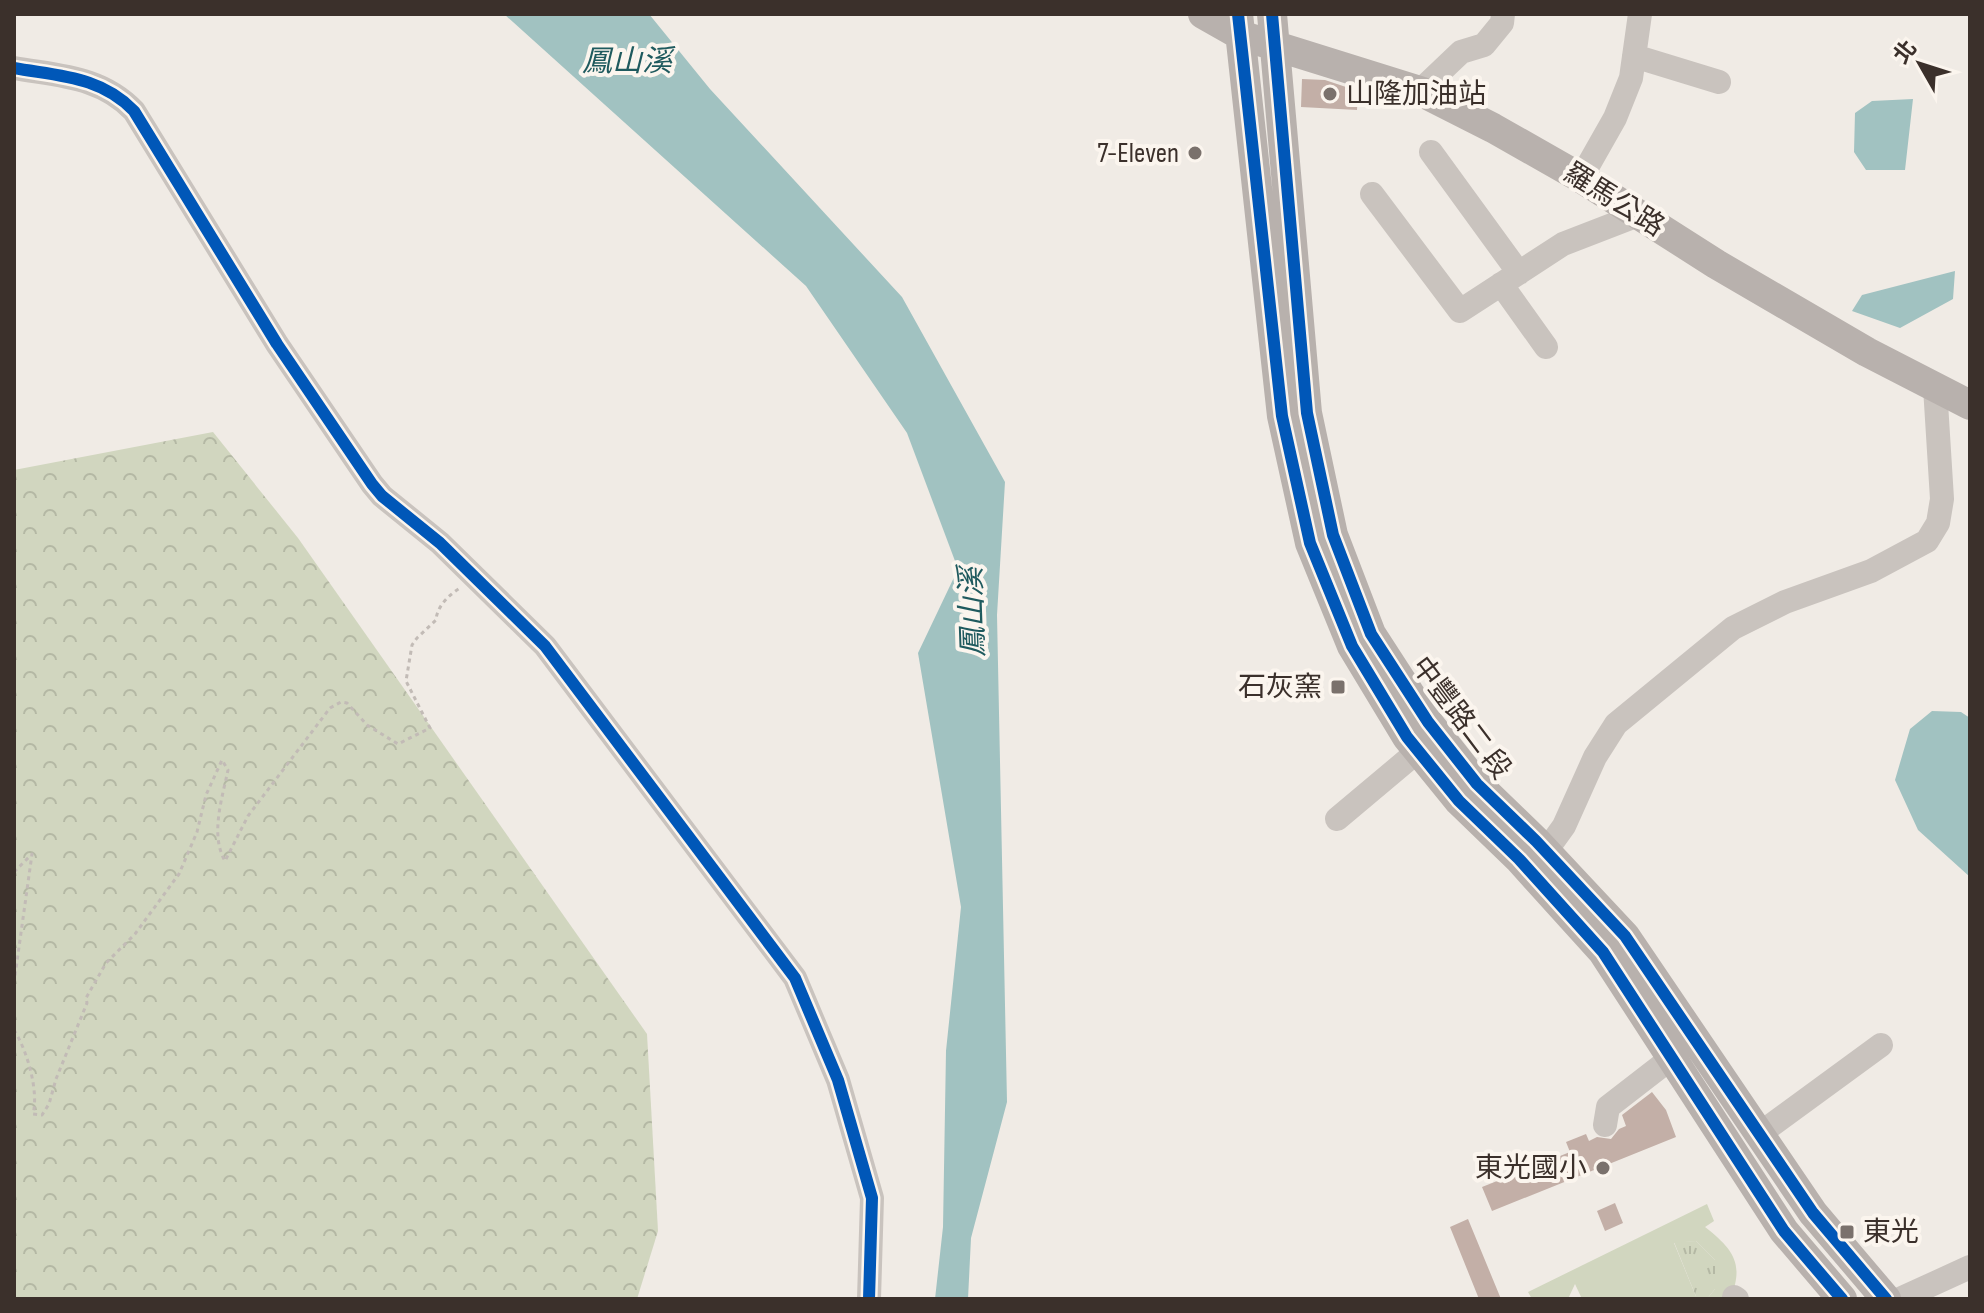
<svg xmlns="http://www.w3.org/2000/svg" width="1984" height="1313" font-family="'Sofia Sans Condensed','Noto Sans TC',sans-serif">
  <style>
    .grass { fill: url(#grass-tufts) }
    .forest { fill: url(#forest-crowns) }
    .pitch { fill: #d1d6bf }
    .water { fill: #a1c2c1 }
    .building { fill: #c3afa7 }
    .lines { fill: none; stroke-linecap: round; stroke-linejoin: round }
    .path { stroke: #c2bbb6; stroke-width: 3; stroke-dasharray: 4 4; stroke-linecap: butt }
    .minor { stroke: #c9c3be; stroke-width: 24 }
    .major { stroke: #b8b1ad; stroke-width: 30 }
    .cycleway-casing { stroke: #fbf5ee; stroke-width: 17 }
    .cycleway { stroke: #0057b8; stroke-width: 12 }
    .poi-dot { fill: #7a716c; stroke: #fbf5ee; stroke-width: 3 }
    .labels { text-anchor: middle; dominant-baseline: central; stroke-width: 8; stroke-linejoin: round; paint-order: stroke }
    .poi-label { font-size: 28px; fill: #3b302b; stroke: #fbf5ee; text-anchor: end }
    .street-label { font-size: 28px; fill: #3b302b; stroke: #fbf5ee }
    .water-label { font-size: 30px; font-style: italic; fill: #1f5a5e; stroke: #fbf5ee }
  </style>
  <defs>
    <pattern id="grass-tufts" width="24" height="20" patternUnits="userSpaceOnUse" patternTransform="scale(2)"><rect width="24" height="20" fill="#d1d6bf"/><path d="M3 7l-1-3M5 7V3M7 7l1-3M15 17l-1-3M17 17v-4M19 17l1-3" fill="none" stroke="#b4b8a4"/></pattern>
    <pattern id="forest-crowns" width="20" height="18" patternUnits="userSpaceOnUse" patternTransform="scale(2)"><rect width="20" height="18" fill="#d1d6bf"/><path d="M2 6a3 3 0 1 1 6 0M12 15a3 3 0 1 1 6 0" fill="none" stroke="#b4b8a4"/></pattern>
  </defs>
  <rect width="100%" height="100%" fill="#f0ebe5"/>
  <path class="grass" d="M1696,1241L1715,1260V1289L1707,1299H1697L1674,1242Z"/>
  <path class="forest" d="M213,432L298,538L647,1034L658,1231L637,1299H14V470Z"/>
  <path class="pitch" d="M1707,1204L1714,1221L1705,1227C1733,1249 1745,1264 1730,1299H1707L1715,1289V1260L1696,1241L1674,1243L1697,1299H1582L1575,1284L1568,1299H1532L1528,1292Z"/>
  <path class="water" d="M504,14H649L710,89L902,297L1005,482L997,615L1007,1102L971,1238L968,1299H935L943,1227L946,1051L961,907L918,653L958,569L907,433L806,286Z
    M1913,99L1905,170H1866L1854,152L1855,113L1872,101Z
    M1955,271L1953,299L1900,328L1852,311L1862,295Z
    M1932,711L1961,712L1970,718V877L1918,830L1895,780L1910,729Z"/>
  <path class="building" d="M1302,79L1325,80L1358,91L1357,110L1301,107Z
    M1652,1092L1666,1110L1676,1137L1492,1211L1482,1187L1570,1152L1566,1142L1586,1134L1589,1141L1597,1137L1611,1139L1619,1129L1626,1126L1622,1115Z
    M1615,1203L1623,1223L1605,1231L1597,1211Z
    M1468,1219L1501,1299H1479L1450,1227Z"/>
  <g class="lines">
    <path class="path" d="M14,872L32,854L14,983
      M14,1030C27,1050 39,1091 33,1114L42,1115L49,1104L56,1079L87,1003L86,998L106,963L135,934L179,874L197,832L206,795L222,760L228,770C222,799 210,835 225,861L248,816L330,708L341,702L347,703L367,725L398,744L430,728L406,681L412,645L417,638L436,620C437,606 449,595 460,588"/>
    <path class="minor" d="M1634,56L1719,82
      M14,68C58,76 101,76 134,111L277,344L372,484L382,496L440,543L545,646L795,978L838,1080L872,1198L869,1299
      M1420,91L1461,52L1484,45L1502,23L1503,14
      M1431,152L1519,273
      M1581,178L1615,118L1631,78L1640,14
      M1372,194L1460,311L1563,244L1638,215
      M1501,284L1546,347
      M1337,819L1418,751
      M1546,851L1564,826L1595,757L1616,724L1733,628L1785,602L1871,571L1927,541L1938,523L1942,499L1935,387
      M1605,1125L1608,1107L1670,1059
      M1756,1130L1769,1127L1881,1045
      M1734,1297L1737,1299
      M1900,1299L1970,1267"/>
    <path class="major" d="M1203,14L1240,35L1420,91L1493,128L1581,178L1716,264L1867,352L1970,405
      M1238,14L1282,416L1310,543L1352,646L1407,737L1459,801L1519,859L1603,952L1784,1231L1842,1299
      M1272,14L1307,413L1333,535L1371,634L1428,722L1477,784L1536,841L1625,936L1813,1213L1886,1299"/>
    <defs>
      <path id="cycleway" d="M1238,14L1282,416L1310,543L1352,646L1407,737L1459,801L1519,859L1603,952L1784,1231L1842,1299
        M1272,14L1307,413L1333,535L1371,634L1428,722L1477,784L1536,841L1625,936L1813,1213L1886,1299
        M14,68C58,76 101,76 134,111L277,344L372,484L382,496L440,543L545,646L795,978L838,1080L872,1198L869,1299"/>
    </defs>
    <use href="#cycleway" class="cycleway-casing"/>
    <use href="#cycleway" class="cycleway"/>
  </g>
  <g class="poi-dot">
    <circle cx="1330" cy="94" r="8"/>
    <circle cx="1195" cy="153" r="8"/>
    <rect x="1330" y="679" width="16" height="16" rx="4"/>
    <circle cx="1603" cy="1168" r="8"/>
    <rect x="1839" y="1224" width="16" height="16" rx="4"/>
  </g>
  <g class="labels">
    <g class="poi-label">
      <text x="1346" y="94" text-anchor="start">山隆加油站</text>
      <text x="1179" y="153">7-Eleven</text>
      <text x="1322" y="687">石灰窯</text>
      <text x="1587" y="1168">東光國小</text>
      <text x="1863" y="1232" text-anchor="start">東光</text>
    </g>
    <g class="street-label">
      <text transform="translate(1614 200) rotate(32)">羅馬公路</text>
      <text transform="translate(1461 718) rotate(53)">中豐路二 段</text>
    </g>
    <g class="water-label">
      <text x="627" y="62">鳳山溪</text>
      <text transform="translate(973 612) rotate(-92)">鳳山溪</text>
    </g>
  </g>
  <rect width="1984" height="1313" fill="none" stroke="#3b302b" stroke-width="32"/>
  <g transform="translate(1920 64) rotate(309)" stroke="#fbf5ee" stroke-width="6" paint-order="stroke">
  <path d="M0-6L14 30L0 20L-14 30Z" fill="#3b302b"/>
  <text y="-12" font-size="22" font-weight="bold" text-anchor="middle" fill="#3b302b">北</text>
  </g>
</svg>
